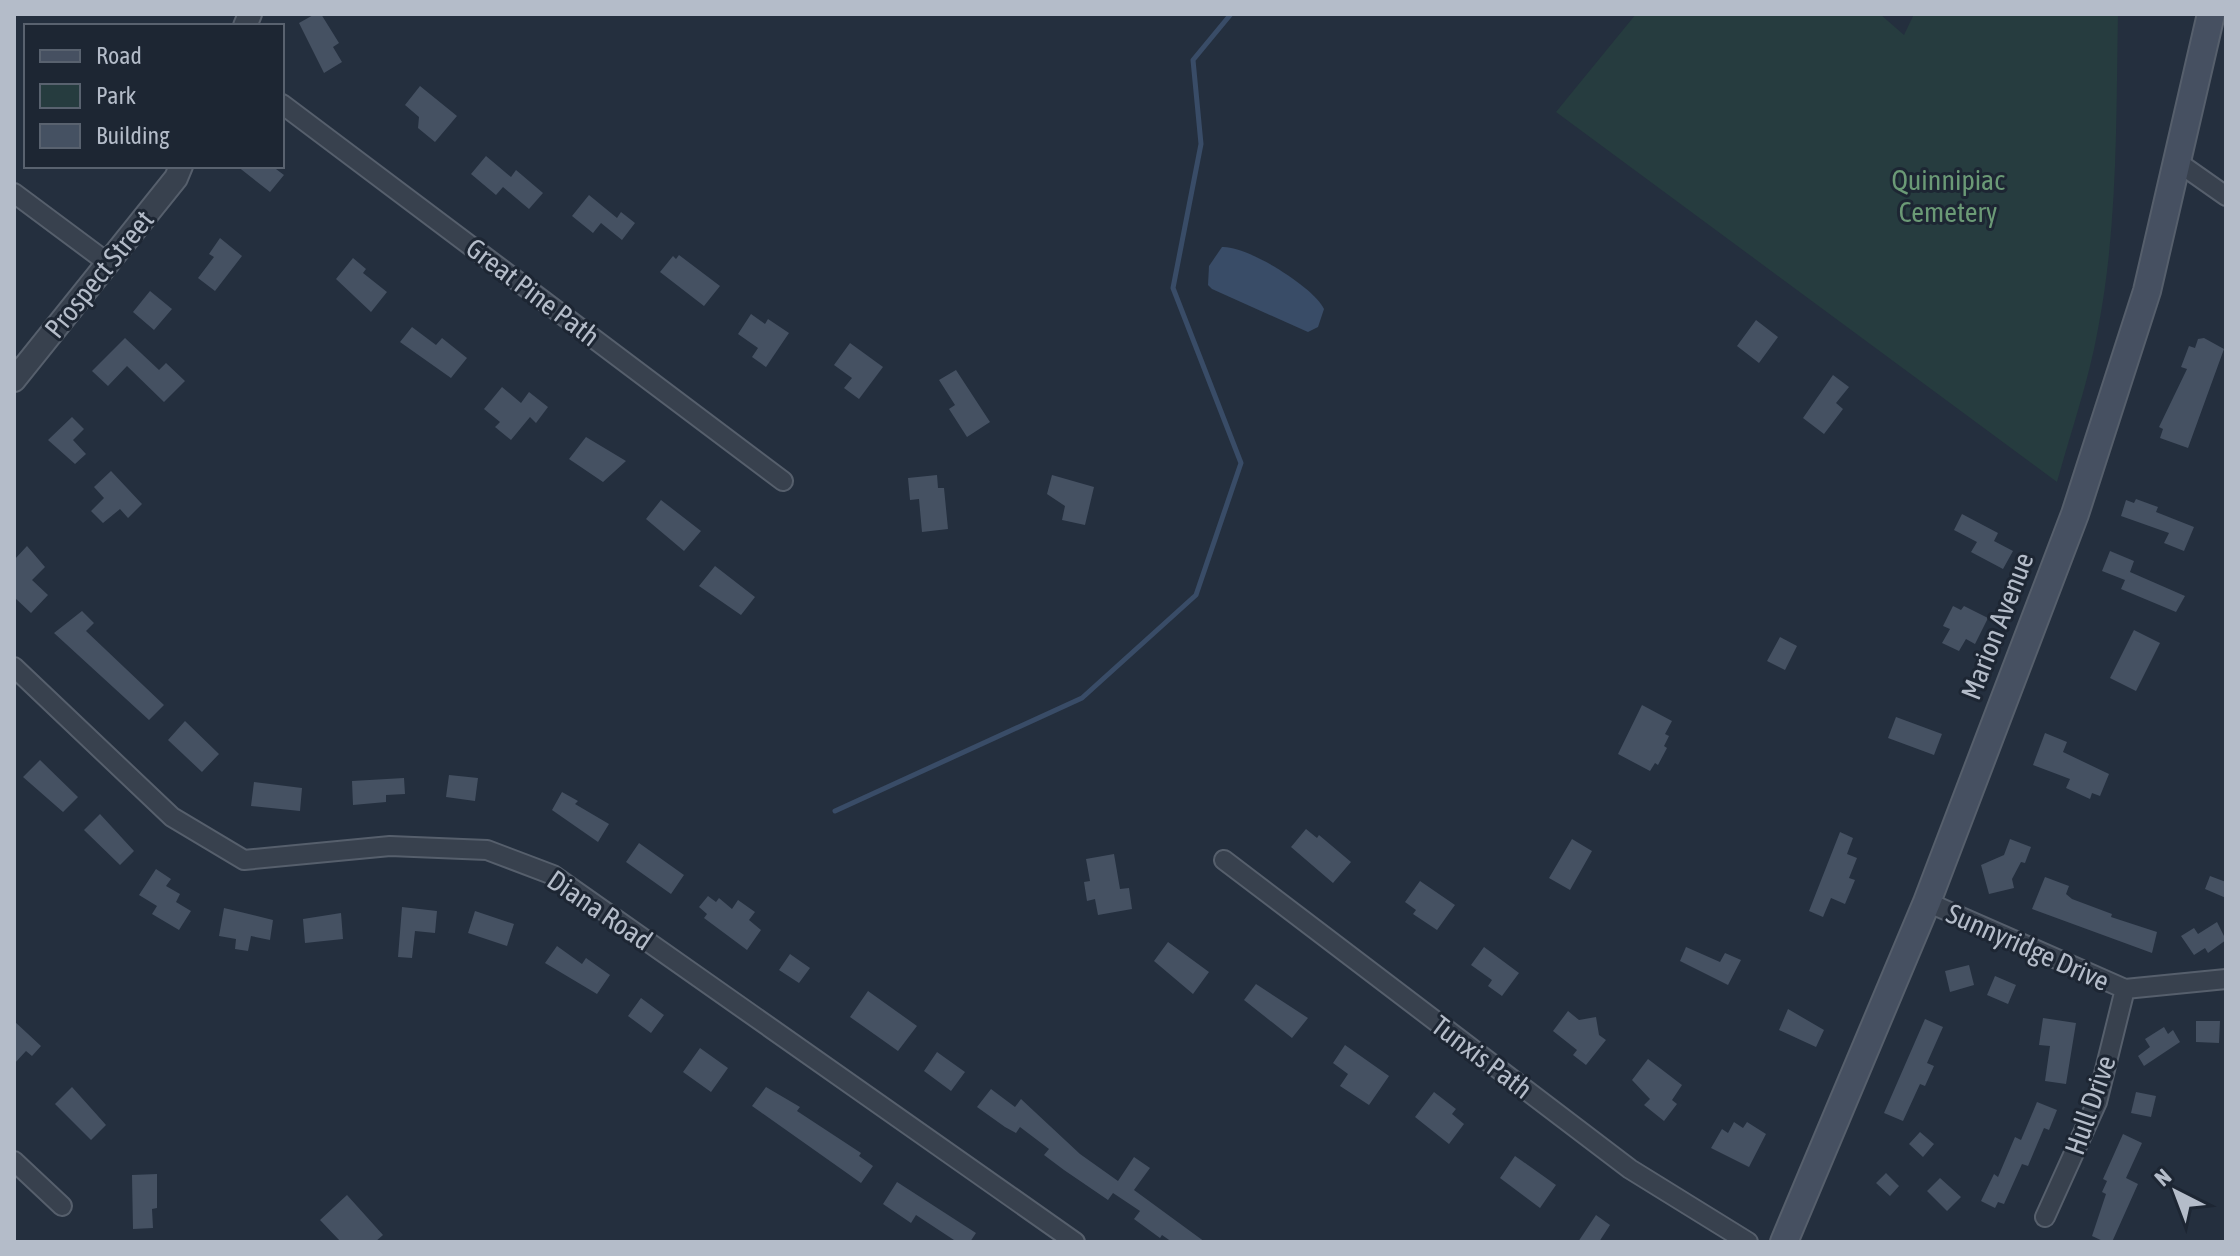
<svg xmlns="http://www.w3.org/2000/svg" width="2240" height="1256" font-family="'Asap Condensed',sans-serif">
  <style>
    .green { fill: #263c3f }
    .water { fill: #394c67 }
    .lines { fill: none; stroke-linecap: round; stroke-linejoin: round }
    .stream { stroke: #394c67; stroke-width: 5 }
    .building { fill: #455162 }
    .minor-casing { stroke: #565f6c; stroke-width: 22 }
    .tertiary-casing { stroke: #565f6c; stroke-width: 26 }
    .secondary-casing { stroke: #565f6c; stroke-width: 30 }
    .minor { stroke: #38414e; stroke-width: 18 }
    .tertiary { stroke: #38414e; stroke-width: 22 }
    .secondary { stroke: #465061; stroke-width: 26 }
    .labels { text-anchor: middle; dominant-baseline: central; stroke-width: 6; stroke-linejoin: round; paint-order: stroke }
    .park-label { font-size: 28px; fill: #6b9a76; stroke: #1d2633 }
    .street-label { font-size: 28px; fill: #b4bcc9; stroke: #1d2633 }
  </style>
  <rect width="100%" height="100%" fill="#242f3e"/>
  <path class="green" d="M1636,14H1880L1904,35L1914,14H2118C2116,119 2118,226 2098,329C2089,380 2071,431 2057,482L1556,112Z"/>
  <path class="water" d="M1222,247C1246,245 1314,287 1324,309L1318,327L1308,332L1212,289L1208,285L1209,266Z"/>
  <g class="lines">
    <path class="stream" d="M835,811L1082,698L1196,595L1241,463L1173,288L1201,144L1193,60L1231,14"/>
  </g>
  <path class="building" d="M315,14H321L339,43L333,47L342,62L324,73L299,23Z
    M420,86L457,116L435,142L418,128L419,117L405,105Z
    M486,156L511,177L516,170L543,193L529,209L503,187L496,195L471,174Z
    M237,166H272L284,175L270,192Z
    M589,195L617,218L621,212L635,223L622,240L601,223L593,233L572,216Z
    M220,238L242,256L215,291L198,278L214,257L209,254Z
    M679,255L720,286L704,306L660,272L673,256L676,259Z
    M353,258L366,269L363,273L387,292L371,312L336,279Z
    M150,291L172,309L154,330L133,312Z
    M751,314L765,324L768,319L789,333L766,367L752,357L758,348L738,334Z
    M1756,320L1778,337L1759,363L1737,346Z
    M412,327L436,345L442,338L467,358L451,378L400,342Z
    M125,338L159,370L166,363L185,381L164,402L127,366L108,386L92,371Z
    M2204,338L2224,349L2188,448L2160,438L2163,429L2159,427L2187,369L2181,367L2189,346L2195,348L2198,339Z
    M850,343L883,367L859,399L844,388L852,378L834,365Z
    M956,370L990,422L967,437L949,409L955,405L939,380Z
    M1833,375L1849,387L1836,403L1843,409L1824,434L1803,418Z
    M502,387L521,403L529,392L548,407L536,423L530,417L511,440L495,427L500,422L484,409Z
    M72,417L84,429L73,440L86,454L75,464L48,440Z
    M586,437L626,461L603,482L569,459Z
    M111,471L142,504L128,518L120,509L103,523L91,511L104,498L94,487Z
    M937,475L938,488H944L948,529L922,532L919,499L910,500L908,478Z
    M1052,475L1094,487L1085,525L1062,520L1065,506L1047,494Z
    M2136,499L2158,507L2156,512L2194,527L2184,551L2164,543L2169,533L2121,516L2126,500L2134,503Z
    M661,500L701,531L684,551L646,519Z
    M1962,514L1998,533L1994,541L2013,551L2003,569L1971,552L1977,542L1954,530Z
    M27,546L45,567L32,580L48,595L31,613L14,597V560Z
    M2110,551L2134,561L2130,572L2185,596L2176,612L2121,589L2125,580L2102,571Z
    M715,566L755,597L741,615L699,586Z
    M1953,606L1961,610L1964,606L1988,618L1975,644L1966,639L1959,651L1942,643L1950,629L1943,626Z
    M82,611L94,623L86,631L164,705L149,720L54,633Z
    M2134,630L2160,643L2136,691L2110,678Z
    M1780,637L1797,646L1785,670L1767,661Z
    M1642,705L1672,721L1665,734L1669,736L1664,746L1667,748L1658,765L1655,763L1650,771L1618,754Z
    M1896,717L1942,734L1934,755L1888,738Z
    M185,721L219,754L202,772L168,740Z
    M2045,733L2067,742L2063,752L2109,774L2100,796L2092,793L2090,799L2066,788L2070,779L2033,765Z
    M40,760L78,797L63,812L23,777Z
    M449,775L478,778L475,801L446,797Z
    M404,778L405,794L386,795V802L353,805L352,781Z
    M254,782L302,788L300,811L251,806Z
    M562,792L578,801L575,804L609,824L598,842L552,810Z
    M100,814L134,851L120,865L84,830Z
    M1306,829L1317,838L1319,835L1351,862L1333,883L1291,847Z
    M1840,832L1853,838L1847,854L1857,858L1849,878L1855,880L1845,904L1831,898L1823,917L1809,911Z
    M1572,839L1592,851L1570,890L1549,878Z
    M2010,839L2031,847L2025,863L2021,862L2012,879L2014,888L1989,894L1981,865L2004,855Z
    M639,843L684,875L671,894L626,862Z
    M1114,854L1120,889L1129,888L1132,909L1098,915L1095,899L1087,901L1084,882L1090,881L1086,859Z
    M156,869L171,879L166,886L180,894L176,902L191,911L179,930L152,914L157,906L139,895Z
    M2210,876L2226,882V898L2205,889Z
    M2045,877L2069,886L2066,894L2072,899L2112,914L2111,917L2157,932L2152,953L2032,909Z
    M1420,881L1455,905L1437,930L1413,914L1416,910L1405,902Z
    M708,896L716,902L719,898L732,909L738,900L755,912L749,920L761,930L747,950L704,918L707,914L699,907Z
    M402,907L437,911L435,933L415,931L412,958L398,957Z
    M224,908L273,920L270,940L251,936L248,951L235,949L236,939L219,936Z
    M475,911L514,924L507,946L468,933Z
    M341,913L343,939L305,943L303,919Z
    M2217,922L2226,940L2208,953L2205,948L2194,955L2181,936L2194,928L2198,934Z
    M1168,942L1209,972L1193,994L1154,961Z
    M557,946L582,964L586,958L610,975L597,994L545,963Z
    M1484,947L1519,973L1502,996L1488,986L1492,980L1471,965Z
    M1686,947L1720,962L1725,953L1741,960L1728,985L1680,961Z
    M790,954L810,968L799,983L779,970Z
    M1969,965L1974,985L1950,992L1945,971Z
    M1995,976L2016,985L2008,1004L1987,995Z
    M1256,984L1308,1018L1292,1038L1244,1000Z
    M868,991L917,1026L898,1051L850,1017Z
    M641,998L664,1015L651,1033L628,1016Z
    M1788,1009L1824,1030L1816,1047L1779,1030Z
    M1568,1011L1579,1020L1596,1017L1599,1035L1606,1040L1586,1065L1573,1055L1577,1050L1553,1031Z
    M2043,1018L2076,1023L2066,1084L2045,1081L2050,1046L2039,1045Z
    M1925,1019L1943,1027L1927,1063L1934,1066L1925,1086L1920,1084L1903,1121L1884,1113Z
    M14,1021L41,1046L32,1056L26,1051L14,1064Z
    M2196,1021H2220L2219,1043L2196,1042Z
    M2164,1027L2168,1034L2173,1030L2180,1042L2144,1066L2138,1056L2150,1047L2145,1039Z
    M1345,1045L1389,1076L1369,1105L1340,1086L1348,1074L1333,1063Z
    M700,1048L728,1068L711,1092L683,1072Z
    M937,1052L965,1072L951,1091L924,1071Z
    M1648,1059L1682,1085L1672,1100L1677,1104L1664,1121L1644,1105L1650,1099L1632,1080Z
    M72,1087L106,1125L91,1140L55,1104Z
    M766,1087L800,1107L797,1111L861,1153L859,1156L873,1166L861,1183L752,1106Z
    M991,1089L1015,1107L1021,1099L1080,1154L1118,1181L1134,1157L1150,1168L1134,1190L1205,1242H1172L1162,1235L1160,1238L1134,1219L1140,1211L1113,1193L1108,1200L1064,1170L1044,1155L1049,1149L1020,1127L1016,1133L1005,1127L977,1107Z
    M1434,1092L1456,1109L1452,1114L1464,1124L1449,1144L1415,1117Z
    M2136,1092L2156,1096L2151,1117L2131,1113Z
    M2037,1102L2057,1110L2049,1130L2044,1128L2028,1166L2022,1164L2004,1204L1998,1202L1995,1208L1981,1201L1994,1174L1998,1177L2015,1137L2021,1140Z
    M1734,1122L1743,1128L1747,1122L1766,1134L1749,1167L1711,1148L1722,1129L1728,1133Z
    M1920,1132L1934,1144L1923,1157L1909,1144Z
    M2123,1134L2142,1143L2126,1178L2138,1184L2112,1242H2105L2092,1236L2106,1194L2102,1192L2107,1181L2103,1179Z
    M1515,1156L1556,1185L1540,1208L1500,1178Z
    M1886,1173L1899,1186L1890,1196L1876,1183Z
    M157,1174V1208L152,1209L153,1228L133,1229L132,1175Z
    M1940,1178L1961,1197L1947,1211L1927,1191Z
    M897,1182L976,1233L970,1242H957L916,1215L911,1223L883,1204Z
    M347,1195L383,1235L375,1242H341L320,1220Z
    M1596,1215L1610,1225L1599,1242H1578Z"/>
  <g class="lines">
    <defs>
      <path id="minor" d="M282,104L783,481
        M2179,163L2226,196
        M14,193L108,263
        M14,667L172,817L244,860L390,846L487,850L553,875L1075,1242
        M1224,860L1630,1169L1748,1242
        M1927,902L2125,989L2226,979
        M14,1161L62,1206
        M2045,1217L2097,1102L2125,989"/>
      <path id="tertiary" d="M245,26L250,14
        M14,380L176,178L181,166"/>
      <path id="secondary" d="M1784,1242L1927,902L2075,514L2147,291L2211,14"/>
    </defs>
    <use href="#minor" class="minor-casing"/>
    <use href="#tertiary" class="tertiary-casing"/>
    <use href="#secondary" class="secondary-casing"/>
    <use href="#minor" class="minor"/>
    <use href="#tertiary" class="tertiary"/>
    <use href="#secondary" class="secondary"/>
  </g>
  <g class="labels">
    <g class="park-label">
      <text x="1948" y="180">Quinnipiac<tspan x="1948" dy="32">Cemetery</tspan></text>
    </g>
    <g class="street-label">
      <text transform="translate(99 274) rotate(-51)">Prospect Street</text>
      <text transform="translate(533 292) rotate(37)">Great Pine Path</text>
      <text transform="translate(1997 626) rotate(-69)">Marion Avenue</text>
      <text transform="translate(600 910) rotate(34)">Diana Road</text>
      <text transform="translate(2028 947) rotate(24)">Sunnyridge Drive</text>
      <text transform="translate(1482 1057) rotate(37)">Tunxis Path</text>
      <text transform="translate(2090 1105) rotate(-71)">Hull Drive</text>
    </g>
  </g>
  <rect width="2240" height="1256" fill="none" stroke="#b4bcc9" stroke-width="32"/>
  <rect x="24" y="24" width="260" height="144" fill="#1d2633" stroke="#59626f" stroke-width="2"/>
  <rect x="40" y="50" width="40" height="12" fill="#465061" stroke="#59626f" stroke-width="2"/>
  <text x="96" y="64" font-size="24" fill="#b4bcc9">Road</text>
  <rect x="40" y="84" width="40" height="24" fill="#263c3f" stroke="#59626f" stroke-width="2"/>
  <text x="96" y="104" font-size="24" fill="#b4bcc9">Park</text>
  <rect x="40" y="124" width="40" height="24" fill="#455162" stroke="#59626f" stroke-width="2"/>
  <text x="96" y="144" font-size="24" fill="#b4bcc9">Building</text>
  <g transform="translate(2176 1192) rotate(318)" stroke="#1d2633" stroke-width="6" paint-order="stroke">
  <path d="M0-6L14 30L0 20L-14 30Z" fill="#b4bcc9"/>
  <text y="-12" font-size="22" font-weight="bold" text-anchor="middle" fill="#b4bcc9">N</text>
  </g>
</svg>
